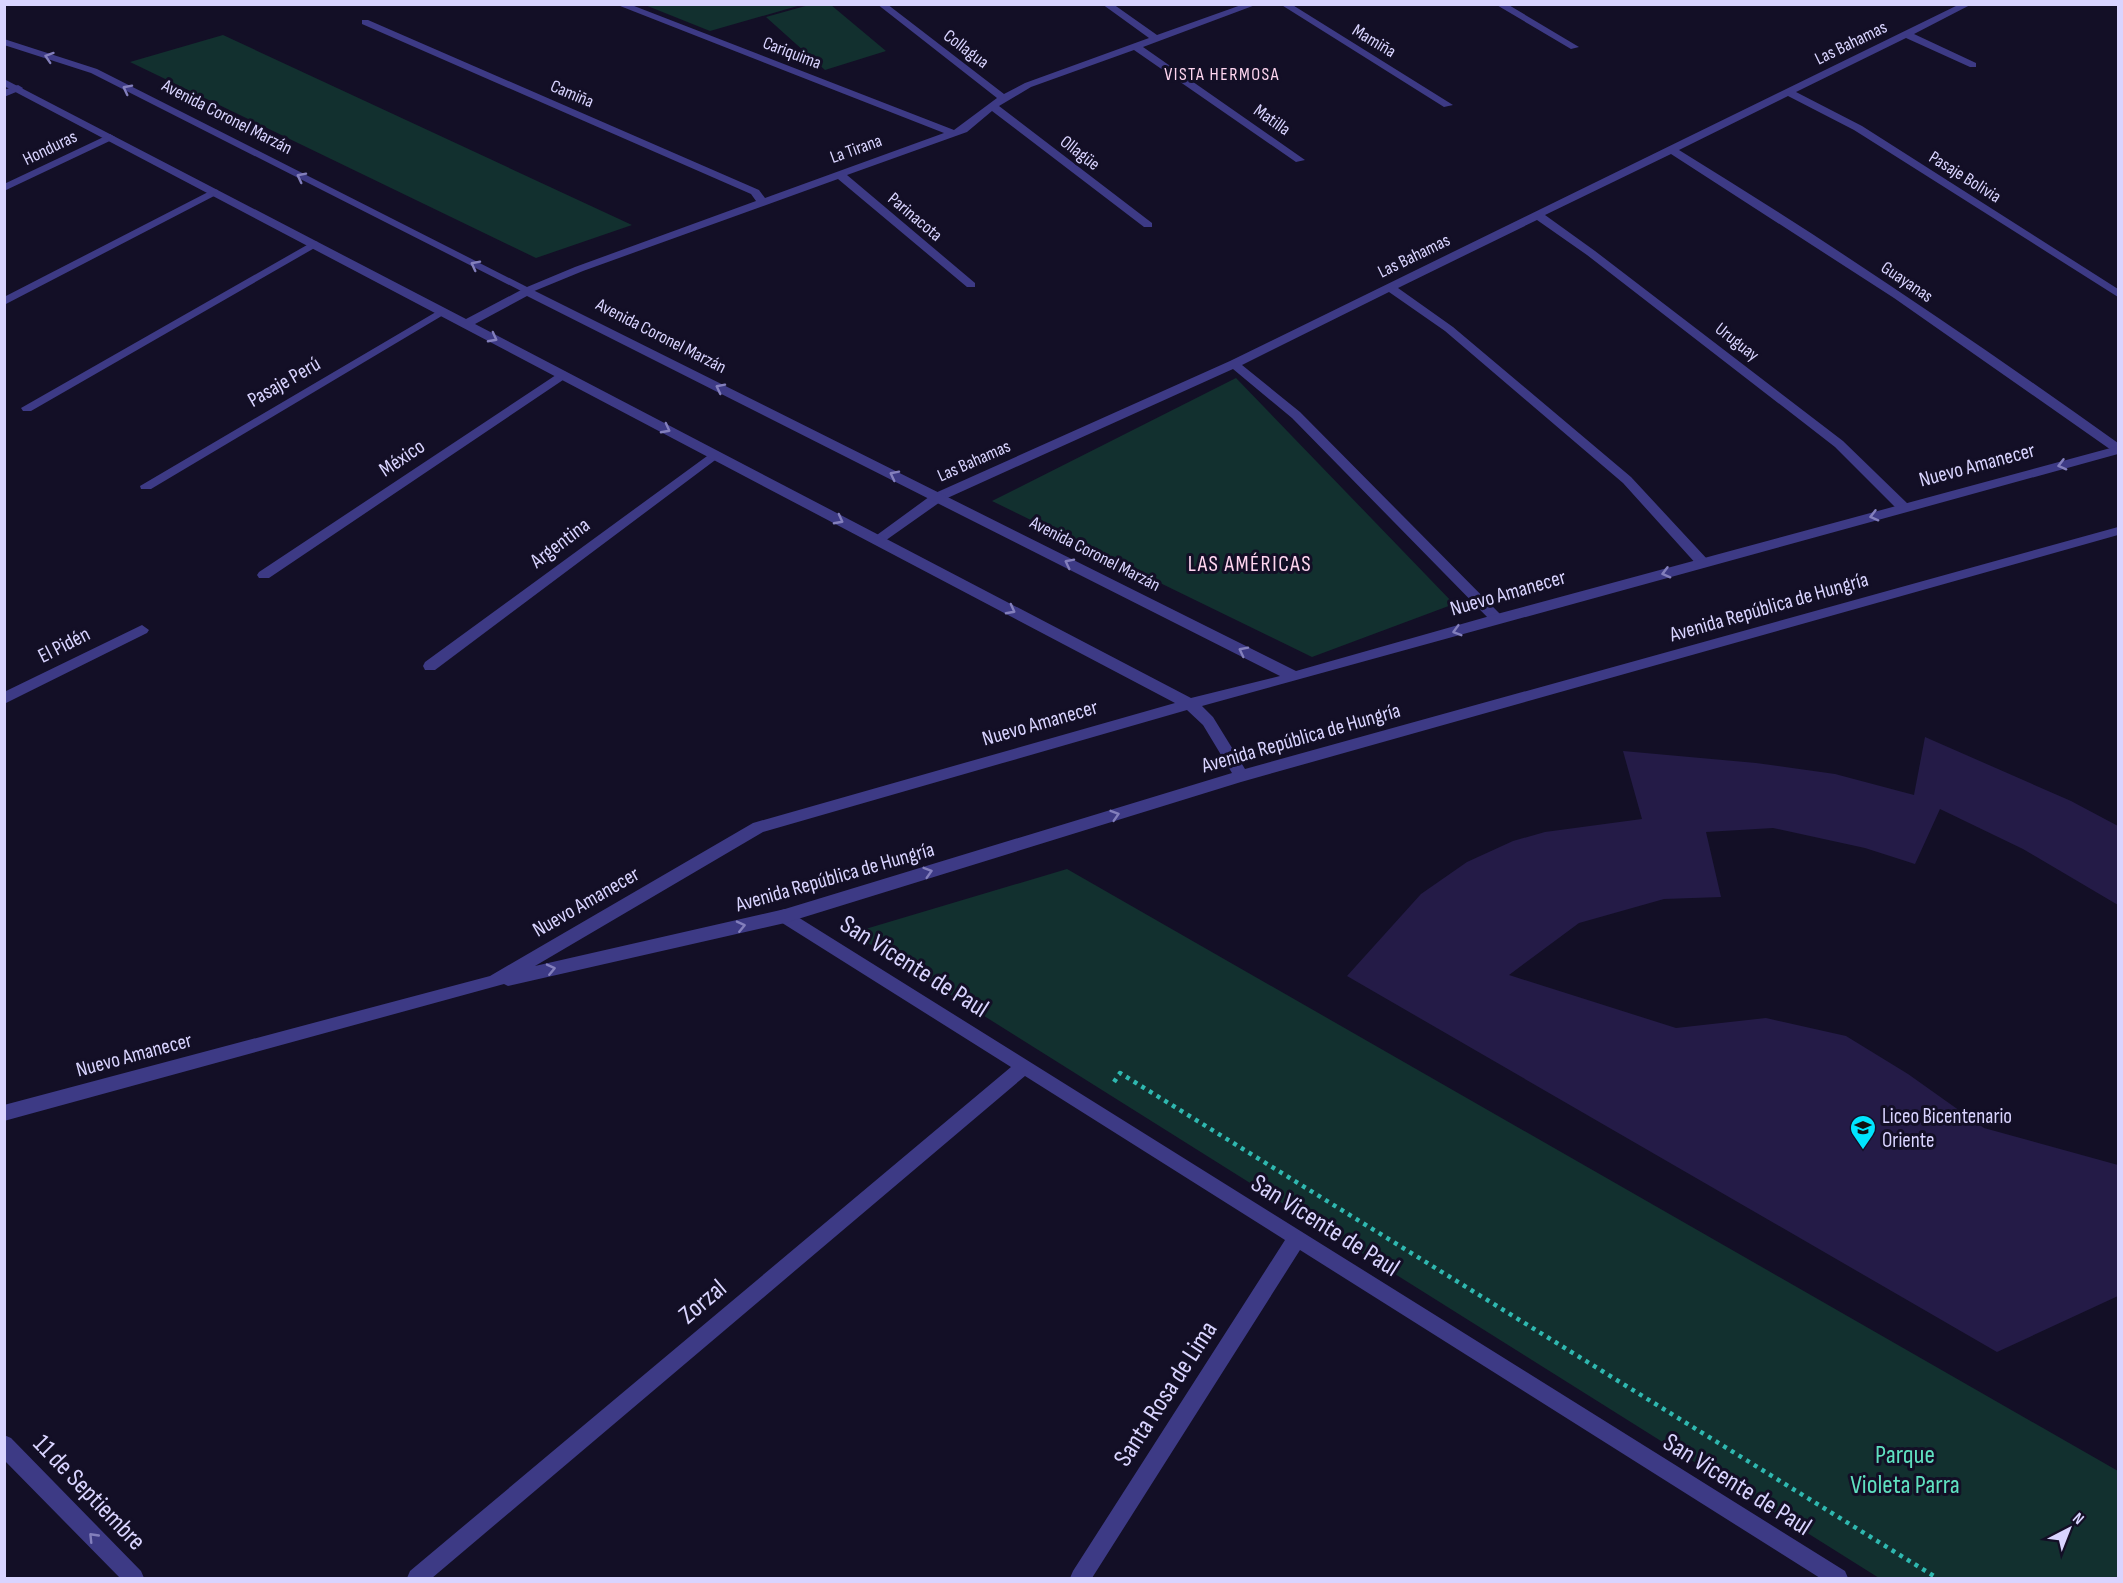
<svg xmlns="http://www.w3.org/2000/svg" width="2123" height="1583" font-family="'Sofia Sans Condensed',sans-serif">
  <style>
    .green { fill: #12302f }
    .building { fill: #241b47 }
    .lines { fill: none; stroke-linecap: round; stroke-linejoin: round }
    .path { stroke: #2fb8b0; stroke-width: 4.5; stroke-dasharray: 4 5; stroke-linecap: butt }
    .minor { fill: #3d3a85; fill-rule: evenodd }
    .tertiary { fill: #3d3a85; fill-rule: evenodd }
    .oneway { stroke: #837fbc }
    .labels { text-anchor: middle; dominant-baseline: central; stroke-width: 6; stroke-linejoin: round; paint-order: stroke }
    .far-street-label { font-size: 18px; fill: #d9d4ff; stroke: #130f26 }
    .far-neighbourhood-label { font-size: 18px; letter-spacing: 1.5px; fill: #ffd6f0; stroke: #130f26 }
    .street-label { font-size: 21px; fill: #d9d4ff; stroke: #130f26 }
    .poi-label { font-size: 21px; fill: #d9d4ff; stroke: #130f26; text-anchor: start }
    .neighbourhood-label { font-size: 22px; letter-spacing: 1.5px; fill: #ffd6f0; stroke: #130f26 }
    .near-street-label { font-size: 26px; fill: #d9d4ff; stroke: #130f26 }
    .near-park-label { font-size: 26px; fill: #5fe0c0; stroke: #130f26 }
  </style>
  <rect width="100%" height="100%" fill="#130f26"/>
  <path class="green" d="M645,5H801L710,31Z
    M809,5H831L886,51L825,70L766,17Z
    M223,35L632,225L536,258L130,62Z
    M1236,378L1454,604L1312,657L992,501Z
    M1067,869L2118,1471V1578H1879L852,933Z"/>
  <path class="building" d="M1925,737L2071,801L2118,826V905L2023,849L1940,809L1915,864L1865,848L1773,828L1706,832L1721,897L1664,899L1579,923L1509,975L1676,1028L1766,1018L1846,1036L1908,1074L1984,1128L2118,1165V1296L1997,1352L1347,976L1421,894L1467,862L1513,841L1545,832L1642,819L1623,751L1756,763L1835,774L1914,795Z"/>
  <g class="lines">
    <path class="path" d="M1114,1082L1120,1073L1937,1578"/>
    <path class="minor" d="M615,4H629L954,130L997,98L877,4H887L1004,94L1025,83L1149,38L1102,4H1113L1157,35L1244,4H1258L1143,47L1305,160L1296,162L1134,50L1031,87L999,106L1152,223V227H1144L992,111L967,132L847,175L975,283V287H967L838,179L583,271L527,294L91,73L4,45V39L97,69L527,287L575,267L756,201L751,194L362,24V20H368L759,190L765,198L944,133Z
      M1280,4H1291L1453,105L1444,107Z
      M1495,4H1507L1579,47L1571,49Z
      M1960,4H1972L1914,34L1976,63V67H1970L1906,38L1796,92L1862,126L2118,289V297L1854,130L1788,96L1679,150C1829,242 1975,341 2118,443V453L2114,452L1894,298L1671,154L1545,215L1595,251L1843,441L1909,505L1910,508L1909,511H1899L1835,447L1587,255L1537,220L1398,288L1453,327L1631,477L1708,560L1710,563L1708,566H1698L1623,483L1445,331L1389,292L1242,365L1300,412L1502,616L1504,619L1502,622H1492L1292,418L1233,369L943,500L882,543L877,544L870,540L933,494L1230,361Z
      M18,85L23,88L21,90L4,97V90Z
      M110,134L115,137L114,139L4,191V184Z
      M214,189L218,190V194L4,305V297Z
      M314,241L318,242V246L31,411H23L21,408Z
      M441,309L447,312L445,314L151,489H141L140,486Z
      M562,371L566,372V378L269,578H259L257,575L259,572Z
      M714,451L720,455L718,458L435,670H425L423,666L425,662Z
      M142,625L149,630L147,633L4,704V692Z
      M785,909L1845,1571L1848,1578H1820L1300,1250L1092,1578H1070L1073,1571L1285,1240L1025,1076L432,1578H407L410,1571L1011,1067L779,921L777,916L779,911Z
      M4,1435L11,1438L141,1571L144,1578H120L4,1460Z"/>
    <path class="tertiary" d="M4,79L466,319L523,289H531L1296,671L1497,614L2118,446V454L1202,706L1213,717L1245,769L2118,527V535L1241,782L785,923L508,986L504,984L4,1121V1105L490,976L753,823L1175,703L4,86ZM527,296L1280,676L1191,698L475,324ZM1187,710L1203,725L1232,773L785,909L535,966L763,832Z"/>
  </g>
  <defs><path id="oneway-chevron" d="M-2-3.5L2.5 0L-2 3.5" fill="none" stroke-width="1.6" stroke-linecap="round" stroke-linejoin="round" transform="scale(1.5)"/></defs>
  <g class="oneway">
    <use href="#oneway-chevron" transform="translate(49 57) rotate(-162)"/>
    <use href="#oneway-chevron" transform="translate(127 89) rotate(-153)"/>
    <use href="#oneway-chevron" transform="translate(301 177) rotate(-153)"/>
    <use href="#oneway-chevron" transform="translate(475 265) rotate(-153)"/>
    <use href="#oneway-chevron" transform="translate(493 338) rotate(28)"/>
    <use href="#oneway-chevron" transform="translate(720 388) rotate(-153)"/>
    <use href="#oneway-chevron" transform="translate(666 429) rotate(28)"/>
    <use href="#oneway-chevron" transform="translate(2062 465) rotate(165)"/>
    <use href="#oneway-chevron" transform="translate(894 475) rotate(-153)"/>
    <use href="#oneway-chevron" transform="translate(1874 516) rotate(165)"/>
    <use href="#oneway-chevron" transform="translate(839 520) rotate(28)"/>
    <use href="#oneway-chevron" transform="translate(1069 563) rotate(-153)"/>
    <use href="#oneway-chevron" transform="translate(1666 573) rotate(165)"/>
    <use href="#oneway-chevron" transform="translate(1011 610) rotate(28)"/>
    <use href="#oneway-chevron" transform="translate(1457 631) rotate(164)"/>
    <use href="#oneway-chevron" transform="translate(1243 651) rotate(-153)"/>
    <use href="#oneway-chevron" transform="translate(1115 815) rotate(-17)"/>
    <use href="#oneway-chevron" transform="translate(928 872) rotate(-17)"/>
    <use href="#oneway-chevron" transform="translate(741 926) rotate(-13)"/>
    <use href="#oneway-chevron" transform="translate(551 969) rotate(-13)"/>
    <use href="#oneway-chevron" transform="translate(93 1537) rotate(-134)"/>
  </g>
  <defs>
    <symbol id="school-pin" viewBox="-11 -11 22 30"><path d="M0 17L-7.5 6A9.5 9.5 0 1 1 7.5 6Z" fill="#00e5ff" stroke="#130f26"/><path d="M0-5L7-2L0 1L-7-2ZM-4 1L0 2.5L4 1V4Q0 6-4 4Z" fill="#111"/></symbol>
  </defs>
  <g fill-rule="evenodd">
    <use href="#school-pin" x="1848" y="1113" width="30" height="40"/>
  </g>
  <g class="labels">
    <g class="far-street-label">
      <text transform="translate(1374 41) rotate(31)">Mamiña</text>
      <text transform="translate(1851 43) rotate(-26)">Las Bahamas</text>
      <text transform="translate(966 49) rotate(37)">Collagua</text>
      <text transform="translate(792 53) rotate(21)">Cariquima</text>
      <text transform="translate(572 94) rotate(23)">Camiña</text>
      <text transform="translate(227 117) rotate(27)">Avenida Coronel Marzán</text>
      <text transform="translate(1272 120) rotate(35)">Matilla</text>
      <text transform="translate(50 148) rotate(-26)">Honduras</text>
      <text transform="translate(856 149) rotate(-20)">La Tirana</text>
      <text transform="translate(1080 153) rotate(38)">Ollagüe</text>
      <text transform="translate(1965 177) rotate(32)">Pasaje Bolivia</text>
      <text transform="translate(915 217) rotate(40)">Parinacota</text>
      <text transform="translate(1414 256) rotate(-26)">Las Bahamas</text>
      <text transform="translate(1907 282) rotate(34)">Guayanas</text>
      <text transform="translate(661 336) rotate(27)">Avenida Coronel Marzán</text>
      <text transform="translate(1737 342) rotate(38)">Uruguay</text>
      <text transform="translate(974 461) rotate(-24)">Las Bahamas</text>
      <text transform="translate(1095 554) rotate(27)">Avenida Coronel Marzán</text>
    </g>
    <g class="far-neighbourhood-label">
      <text x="1222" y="74">VISTA HERMOSA</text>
    </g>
    <g class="street-label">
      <text transform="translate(284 382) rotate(-30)">Pasaje Perú</text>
      <text transform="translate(402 458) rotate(-34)">México</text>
      <text transform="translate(1977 465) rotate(-15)">Nuevo Amanecer</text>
      <text transform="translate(560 543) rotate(-37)">Argentina</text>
      <text transform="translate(1508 593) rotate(-16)">Nuevo Amanecer</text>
      <text transform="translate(1769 607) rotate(-16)">Avenida República de Hungría</text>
      <text transform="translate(64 645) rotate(-27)">El Pidén</text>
      <text transform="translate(1040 723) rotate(-16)">Nuevo Amanecer</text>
      <text transform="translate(1301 738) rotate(-16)">Avenida República de Hungría</text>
      <text transform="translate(835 877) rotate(-16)">Avenida República de Hungría</text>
      <text transform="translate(586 902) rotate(-30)">Nuevo Amanecer</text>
      <text transform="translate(134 1055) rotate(-15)">Nuevo Amanecer</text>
    </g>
    <g class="poi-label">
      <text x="1882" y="1116">Liceo Bicentenario<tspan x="1882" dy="24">Oriente</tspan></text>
    </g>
    <g class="neighbourhood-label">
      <text x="1250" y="564">LAS AMÉRICAS</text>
    </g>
    <g class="near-street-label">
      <text transform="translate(914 967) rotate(32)">San Vicente de Paul</text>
      <text transform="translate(1325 1226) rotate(32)">San Vicente de Paul</text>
      <text transform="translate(703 1302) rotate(-40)">Zorzal</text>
      <text transform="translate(1166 1394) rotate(-57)">Santa Rosa de Lima</text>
      <text transform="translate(1737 1485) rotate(32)">San Vicente de Paul</text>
      <text transform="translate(89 1493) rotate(46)">11 de Septiembre</text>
    </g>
    <g class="near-park-label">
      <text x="1905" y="1455">Parque<tspan x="1905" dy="30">Violeta Parra</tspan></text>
    </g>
  </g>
  <rect width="2123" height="1583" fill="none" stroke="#d9d4ff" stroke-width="12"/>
  <g transform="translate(2069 1529) rotate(42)" stroke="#130f26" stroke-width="4.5" paint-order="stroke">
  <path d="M0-4.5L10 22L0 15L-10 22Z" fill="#d9d4ff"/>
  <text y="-9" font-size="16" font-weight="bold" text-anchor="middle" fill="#d9d4ff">N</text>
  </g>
</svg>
